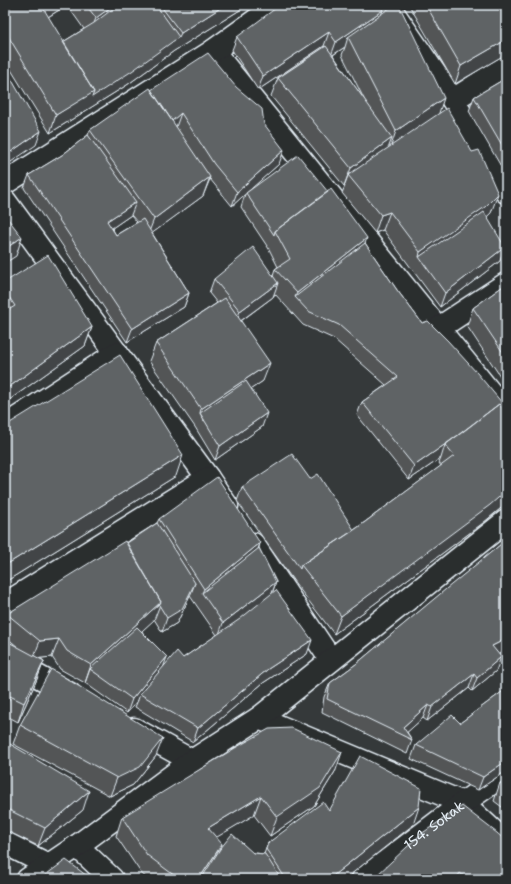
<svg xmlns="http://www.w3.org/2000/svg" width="511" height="884" font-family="'Shantell Sans',sans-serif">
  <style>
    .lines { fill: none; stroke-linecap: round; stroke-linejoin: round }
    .minor-casing { stroke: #e8f1f8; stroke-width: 25 }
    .minor { stroke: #2a2d2e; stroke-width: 22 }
    .wall { fill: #525557; stroke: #e8f1f8; fill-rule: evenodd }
    .shaded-wall { fill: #424547; stroke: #e8f1f8 }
    .building { fill: #5f6365; stroke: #e8f1f8 }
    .labels { text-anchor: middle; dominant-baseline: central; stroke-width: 3; stroke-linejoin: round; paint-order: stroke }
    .street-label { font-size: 14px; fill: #e8f1f8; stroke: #2a2d2e }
  </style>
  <rect width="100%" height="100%" fill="#35393a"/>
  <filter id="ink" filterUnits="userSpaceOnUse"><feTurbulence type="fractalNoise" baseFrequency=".025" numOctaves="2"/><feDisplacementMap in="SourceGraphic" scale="8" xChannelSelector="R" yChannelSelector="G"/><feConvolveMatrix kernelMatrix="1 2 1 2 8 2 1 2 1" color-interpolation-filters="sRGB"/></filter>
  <g filter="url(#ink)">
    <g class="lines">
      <defs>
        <g id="minor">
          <path d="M388,5L453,100L506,192"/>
          <path d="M213,51L506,412"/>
          <path d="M453,100L506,66"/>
          <path d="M5,183L213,51L277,5"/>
          <path d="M5,201L208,478L227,506"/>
          <path d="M439,328L506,284"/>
          <path d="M5,426L117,353"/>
          <path d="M253,544L331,660"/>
          <path d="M5,604L208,478"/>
          <path d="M5,658L70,694"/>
          <path d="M259,718L463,803L506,843"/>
          <path d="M134,729L192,761"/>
          <path d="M5,843L48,865"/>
          <path d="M77,846L112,879"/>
          <path d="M28,879L77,846L192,761L259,718L506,521"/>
          <path id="s1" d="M363,879L463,803L506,773"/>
        </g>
      </defs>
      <use href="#minor" class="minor-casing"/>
      <use href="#minor" class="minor"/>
    </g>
    <path class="wall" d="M5,5H67L48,17L63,42L84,29L67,5H156L157,7L158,5H248L174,51L127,85L50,133L5,60Z
      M409,5H506V54L455,84Z
      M381,14L439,113L491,213L487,217L500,261L440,307L383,230L375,233L342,193L345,186H344L271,96L278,78L325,47L324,46L258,90L232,50L237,37ZM345,47L342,55L365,101L333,55Z
      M506,78V175L469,111L474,97Z
      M151,90L264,124L279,164L247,192L365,243L397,290L422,323L502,407L506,412V504L483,523L334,634L295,583L237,501L242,487L310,479L354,530L441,466L439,463L441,458L409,480L357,415L362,402L386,385L334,339L303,325L275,294L273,297L241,321L263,381L251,389L262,427L215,460L195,427L149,361L156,343L217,303L209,293L214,279L273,275L275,269L278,267L269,249L241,207L245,194L232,206L210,179L203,196L152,233L189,293L184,307L127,342L24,188L29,175L62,155L88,135L90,130ZM131,215L137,222L116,235L112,228Z
      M5,282L92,327L85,346L5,403Z
      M506,284V385L467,326L473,308Z
      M5,426L176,476L5,582Z
      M159,519L260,543L259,548L276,582L272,594L307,654L263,683L193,742L135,707L138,700L127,713L85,683L60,669L52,657L40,658L44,661L37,679L18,722L5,715V640L19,648L5,636V619L7,614L127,543L157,523ZM190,596L217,635L183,658L163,667L142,631L154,619L162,632L177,623Z
      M506,540V652L505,651L499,654L496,671L472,691L469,688L427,721L423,718L407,732L412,740L407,754L322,712L324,697L330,683L356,664Z
      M506,689V771L478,790L411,759L416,745L460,723Z
      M20,725L156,756L133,785L110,796L13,744Z
      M5,741L83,810L38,846L5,830Z
      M336,770L314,806L270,836L254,815L216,837L220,849L264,854L268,843L329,811L413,825L345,879H148L141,873L116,836L122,817Z
      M506,779V810L494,801L500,783Z
      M506,841V879H382Z
      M377,875L382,879H376Z"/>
    <path class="shaded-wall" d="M44,5H67L35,25L42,6Z
      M114,5H132L89,37L96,18Z
      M225,5H248L174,51L127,85L50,133L56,115L179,37L181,33Z
      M383,10L378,24L348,37L345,47L331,56L336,42Z
      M329,32L324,46L258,90L263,76Z
      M506,40V54L455,84L461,66Z
      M444,98L438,116L390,149L396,131Z
      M181,113L176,127L169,123Z
      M41,131L36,145L5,166V156Z
      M392,138L385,157L348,175L344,186L351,168Z
      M284,150L279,164L232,206L237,192Z
      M210,177L203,196L147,237L154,219Z
      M498,194L491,213L478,225L419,257L420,252Z
      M136,202L131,215L102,235L107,221Z
      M390,212L383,230L375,233L381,215Z
      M22,237L16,256L5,263V249Z
      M367,238L360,257L295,297L297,293Z
      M505,247L500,261L440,307L445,293Z
      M278,283L273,297L235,325L240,311Z
      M189,293L184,307L127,342L132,329Z
      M92,327L85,346L5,403V390Z
      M270,363L263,381L204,421L200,413L201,409Z
      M503,404L498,418L445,445L441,458L409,480L414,466Z
      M267,413L262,427L215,460L220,446Z
      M183,455L176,476L5,582V575L9,563Z
      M506,491V504L483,523L334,634L341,616Z
      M260,543L254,562L202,593L204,589Z
      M276,582L271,596L218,637L223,623Z
      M195,583L190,596L177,623L162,632L167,618Z
      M161,602L154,620L96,673L90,669L85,683L91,665Z
      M59,639L52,657L33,659L40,641Z
      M506,639V648L505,651L487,660L492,646Z
      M312,640L307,654L263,683L193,742L198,728L268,669Z
      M167,657L162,671L140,694L138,700L127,713L132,699Z
      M501,657L496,671L472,691L477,678Z
      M44,661L37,679L18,722L24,703Z
      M474,674L469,688L427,721L432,707Z
      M10,696L5,710V706Z
      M428,705L423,718L403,736V727Z
      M163,738L156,756L133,785L110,796L117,778Z
      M342,752L336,770L314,806L270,836L277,817Z
      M506,761V771L478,790L483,777Z
      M89,791L83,810L38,846L45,828Z
      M261,796L254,815L202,846L208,828Z
      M419,807L413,825L345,879H329Z
      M222,844L215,862L205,879H199Z"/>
    <path class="building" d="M5,5H44L42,6L94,92L56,115L5,31Z
      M86,5H114L96,18Z
      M118,5H156L179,37L132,71L92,97L94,92L63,42L94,23Z
      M160,5H225L181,33Z
      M280,5H380L383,10L336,42L329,32L263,76L237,37Z
      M394,5H399L444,98L396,131L348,37Z
      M426,5H506V40L461,66Z
      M326,46L392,138L351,168L278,78Z
      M208,53L236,87L262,109L264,124L284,150L237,192L214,164L181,113L172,121L151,90Z
      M9,75L41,131L5,156V78Z
      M506,78V152L474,97Z
      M150,88L210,177L154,219L90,130Z
      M447,108L472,152L479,150L498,194L485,207L420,252L390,212L381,215L348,175Z
      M88,135L136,202L107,221L116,235L143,219L189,293L132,329L29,175L62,155Z
      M298,155L328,192L275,231L274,235L246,193Z
      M331,189L367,238L297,293L275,269L290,259L275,231Z
      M484,212L505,247L445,293L419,257Z
      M5,215L22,237L5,249Z
      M365,243L397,290L422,323L428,321L448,341L477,373L503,404L501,406L499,404L460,434L414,466L362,402L398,377L339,325L308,311L295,297Z
      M253,247L278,283L240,311L214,279Z
      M48,255L92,327L5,390V312L15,306L5,291V282Z
      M506,284V357L473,308Z
      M225,298L270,363L201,409L156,343Z
      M120,355L183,455L9,563L5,556V426Z
      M246,381L267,413L220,446L200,413Z
      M499,404L506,412V491L490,505L341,616L301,565L357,528L454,456L445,445Z
      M292,454L310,479L318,474L354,530L301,565L300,569L242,487Z
      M217,477L260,543L204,589L159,519Z
      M157,523L195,583L182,609L167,618L159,605L161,602L127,543Z
      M506,540V639L492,646L501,657L477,678L474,674L432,707L428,705L403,727L412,740L327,699L330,683L356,664L446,589Z
      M125,541L161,602L91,665L67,651L59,639L40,641L7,614Z
      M259,548L276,582L223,623L202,593Z
      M276,590L312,640L268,669L198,728L140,694L177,651L183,658L240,619Z
      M137,627L167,657L132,699L90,669Z
      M5,640L44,661L24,703L10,696L5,706Z
      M51,669L163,738L140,767L117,778L20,725Z
      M506,689V761L483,777L416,745L452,715L460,723Z
      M292,728L342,752L320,788L277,817L261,796L208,828L222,844L199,879H179L147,855L122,817L235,748L269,729Z
      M5,741L89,791L45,828L5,808Z
      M360,756L421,788L419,807L329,879H286L266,849L268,843L323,802L329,811Z
      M506,779V787L500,783Z
      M462,806L497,833L506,841V879H466V878L460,873L456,879H382L377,875L421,834Z
      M232,834L253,853L265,854L281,879H201L220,849Z
      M66,860L91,879H40Z"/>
  </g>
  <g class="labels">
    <g class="street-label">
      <text stroke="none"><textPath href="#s1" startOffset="89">154. Sokak</textPath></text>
    </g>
  </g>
  <rect width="511" height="884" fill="none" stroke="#2a2d2e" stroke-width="20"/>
  <rect x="10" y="10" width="491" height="864" fill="none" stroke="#e8f1f8" stroke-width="1.5" filter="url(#ink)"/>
</svg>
